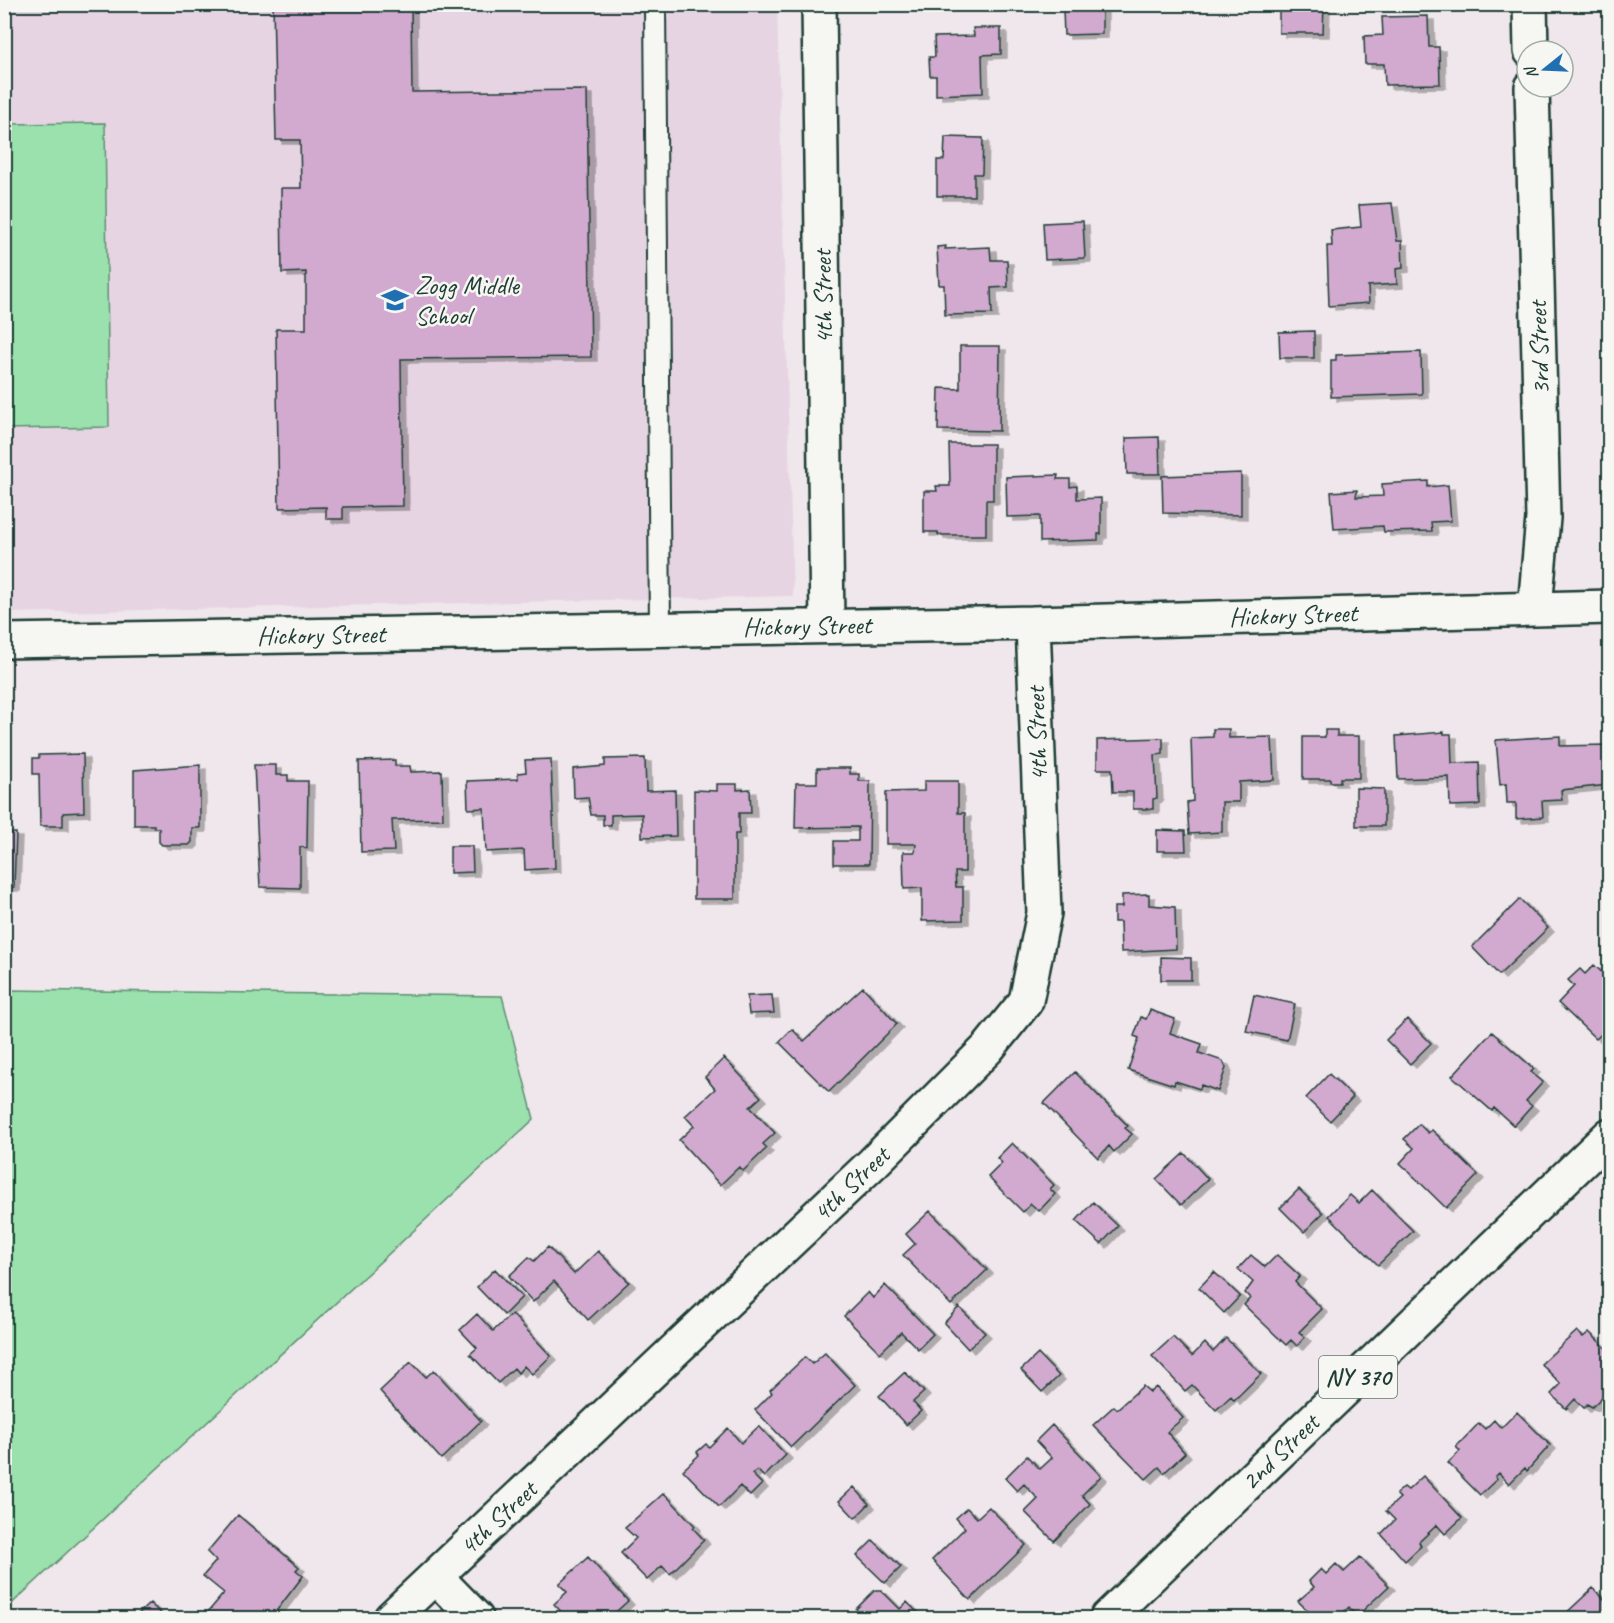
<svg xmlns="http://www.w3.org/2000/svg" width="1614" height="1623" font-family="Caveat,sans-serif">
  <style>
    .built { fill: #e6d4e3 }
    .green { fill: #9be1ae; stroke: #5d8f71; stroke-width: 1.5 }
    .building { fill: #d2a9cf; stroke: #1f3d34; stroke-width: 1.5; filter: url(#shadow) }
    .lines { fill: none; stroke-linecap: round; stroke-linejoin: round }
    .lane-casing { stroke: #1f3d34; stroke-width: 24 }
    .street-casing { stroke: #1f3d34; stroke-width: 38 }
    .primary-casing { stroke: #1f3d34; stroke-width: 38 }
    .lane { stroke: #f6f6f2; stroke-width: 20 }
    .street { stroke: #f6f6f2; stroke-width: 33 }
    .primary { stroke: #f6f6f2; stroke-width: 33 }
    .labels { text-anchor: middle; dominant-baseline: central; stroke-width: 5; stroke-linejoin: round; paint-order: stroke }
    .shield { fill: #f6f6f2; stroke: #60746d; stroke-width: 1.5 }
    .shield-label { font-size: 24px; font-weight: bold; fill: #1f3d34 }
    .poi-label { font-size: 26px; fill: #1f3d34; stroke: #f6f6f2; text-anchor: start }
    .street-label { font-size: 26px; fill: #1f3d34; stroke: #f6f6f2 }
  </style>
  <defs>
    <filter id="shadow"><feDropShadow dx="6" dy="4" stdDeviation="0" flood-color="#0004"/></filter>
  </defs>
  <rect width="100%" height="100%" fill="#efe7eb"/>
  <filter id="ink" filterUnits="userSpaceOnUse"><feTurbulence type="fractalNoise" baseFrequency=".0167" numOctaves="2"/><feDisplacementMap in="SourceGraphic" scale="12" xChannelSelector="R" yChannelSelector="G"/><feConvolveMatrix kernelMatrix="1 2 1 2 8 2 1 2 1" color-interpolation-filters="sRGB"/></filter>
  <g filter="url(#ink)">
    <path class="built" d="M4,5H777L793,596L5,613Z"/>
    <path class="green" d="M105,123L109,427L5,429V124Z
      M5,990L502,996L534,1119L5,1610Z"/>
    <path class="building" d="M273,4H411L412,92L587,90L591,357L401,359L403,506L343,507V519H326V507L279,508L276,329H306V272L282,273L281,188H301L300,140H276Z
      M1279,4H1324L1323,33H1279Z
      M1102,8V34L1064,35L1063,10Z
      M1428,16L1429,47H1439L1440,84L1385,85L1384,64H1365L1364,36L1383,35L1382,17Z
      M973,28H1001V54L982,55L983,93L936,95V76H930L929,57H935L934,37L974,36Z
      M945,137L983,138L982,174H974V196H937V160H944Z
      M1392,203L1397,241H1402L1403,268L1396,269L1397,284L1368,286L1369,303L1329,306L1327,246H1332L1331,230L1361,227L1359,205Z
      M1083,221L1085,258L1045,260L1043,223Z
      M946,246L945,249L990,247L991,260H1007L1008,287L991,288L992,314L945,315L944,285H939L937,247Z
      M1314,331V358H1280L1279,332Z
      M960,346H1000L999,431L938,430L939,388L960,389Z
      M1421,352L1422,394L1331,397V360H1336V355Z
      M1159,437L1160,474H1127L1126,438Z
      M949,444H993V500H986V535H938V532H924V491H937L936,486H950Z
      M1241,473V515L1163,513L1162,476Z
      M1058,475L1057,479H1070V487L1077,486V499L1101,498V534H1098V540L1040,542V516L1007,517L1006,477Z
      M1428,481V487L1448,485L1451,521L1431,522L1432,531L1384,532L1383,526L1334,529L1331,492L1357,490L1356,497L1383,496L1382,484Z
      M1213,729H1229V738L1272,737L1274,780L1239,782V802H1222V832L1189,834L1187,802L1193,801L1191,738L1213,737Z
      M1325,730H1337V736H1359V778H1340V782H1330V779H1303V737H1325Z
      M1444,732V734H1451L1452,763L1479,762L1480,805L1450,806L1449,777L1398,779L1396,736Z
      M1560,736V746L1606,745L1609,785L1561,790L1562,800L1542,801L1543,817L1516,819V803H1507L1506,784L1500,785L1496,740Z
      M1163,738V754L1155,755L1157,798L1153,799V809H1133V792H1113L1112,769H1097V740Z
      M83,754L84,812L63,813V826H40L39,774H33V758H39V755Z
      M645,758L646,791L675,790L676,836L642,837V814L611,815V825H603V815H591L588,797L574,798L573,769L605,766V759Z
      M551,759L555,868L525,870L524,850L486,852L484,808L468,809L467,781L518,779V773L526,772L525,760Z
      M395,760V766H410L411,772L442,771L443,819L392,820L394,851L361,852L359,761Z
      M200,765V828H192V842L189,845H162L159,842V828H154V825H134V770Z
      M254,765H276V775H288V781H308L307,848L300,847V888L260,887Z
      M817,768H850V774H859V781H870L869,864H834V841H858V827L795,828L796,783H817Z
      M924,781H958V813H965V872H955L956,887H963V920L922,921V888L904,889L903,852H915L916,844H886V792L924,791Z
      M717,784H737V790L750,789L751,813H739V834H735V899H694V790L717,791Z
      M1356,788L1384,789V826H1356Z
      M1157,830L1185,831L1186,851H1157Z
      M4,833H16L14,887H4Z
      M450,846H472L473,872L450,873Z
      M1149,894V905L1175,907L1176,949L1121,952L1120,922H1114V907H1122V895Z
      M1520,899L1548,928L1499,975L1472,947Z
      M1161,957L1191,958V980H1161Z
      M1594,965L1610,980V1026L1596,1039L1558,1003L1574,986L1568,980L1580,969L1585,974Z
      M863,987L897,1024L829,1092L779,1042L792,1029L804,1041Z
      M772,995L774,1013L749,1014L747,996Z
      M1254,995L1295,1004L1287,1040L1246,1031Z
      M1150,1010L1175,1019L1170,1033L1202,1044L1199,1053L1223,1061L1226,1068L1218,1091L1201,1085L1200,1089L1175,1081L1174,1085L1128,1070L1139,1038L1134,1036L1141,1017L1146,1019Z
      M1407,1019L1431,1043L1410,1064L1386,1040Z
      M1492,1032L1534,1069L1531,1072L1543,1082L1526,1101L1532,1106L1514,1126L1494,1108L1492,1111L1452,1076Z
      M724,1058L761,1097L750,1107L775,1133L763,1144L767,1148L743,1171L739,1167L720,1185L679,1140L694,1126L685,1116L715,1089L705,1077Z
      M1075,1072L1128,1126L1125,1128L1132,1134L1114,1152L1109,1146L1098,1158L1044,1103Z
      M1329,1074L1353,1097L1330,1121L1306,1098Z
      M1419,1124L1428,1133L1432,1130L1478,1175L1446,1208L1400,1163L1414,1148L1404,1139Z
      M1012,1143L1054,1185L1050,1189L1055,1194L1039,1211L1031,1204L1023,1212L988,1177L1002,1163L997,1158Z
      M1184,1153L1208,1179L1181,1205L1156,1179Z
      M1299,1189L1323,1213L1304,1232L1280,1208Z
      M1372,1190L1413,1231L1378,1265L1329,1216L1350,1195L1359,1203Z
      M1093,1202L1118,1226L1101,1244L1076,1221Z
      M930,1211L987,1270L951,1305L903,1255L915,1244L906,1234Z
      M548,1247L574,1274L598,1251L629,1282L588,1320L554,1281L533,1302L509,1276L529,1257L534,1261Z
      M1251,1255L1265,1267L1277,1255L1300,1276L1295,1282L1322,1309L1299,1332L1305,1337L1297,1346L1291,1340L1286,1345L1244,1305L1250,1298L1245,1293L1253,1282L1238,1269Z
      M495,1269L522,1297L504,1315L477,1287Z
      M1214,1272L1240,1296L1224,1313L1199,1288Z
      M885,1285L933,1334L918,1349L901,1332L880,1353L844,1316L868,1292L873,1298Z
      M959,1307L985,1333L968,1349L944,1323Z
      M477,1314L493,1331L512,1314L551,1356L532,1374L524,1366L518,1373L514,1368L498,1383L470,1354L477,1348L460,1330Z
      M1577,1331L1583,1337L1589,1332L1610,1352V1389L1592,1407L1587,1404L1584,1408L1575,1399L1566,1409L1551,1394L1561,1384L1541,1364Z
      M1173,1337L1192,1356L1205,1343L1213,1352L1226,1338L1261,1374L1234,1400L1231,1396L1216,1410L1192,1385L1185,1391L1152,1356Z
      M825,1353L855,1385L791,1447L755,1410L772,1393L770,1390L805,1357L812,1364Z
      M1038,1354L1059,1376L1042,1392L1021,1370Z
      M411,1362L426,1377L434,1370L481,1421L441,1459L380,1391Z
      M905,1372L924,1392L913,1402L921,1411L906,1425L879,1396Z
      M1143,1386L1150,1392L1156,1387L1183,1418L1167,1432L1185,1453L1164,1473L1159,1467L1146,1479L1093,1425L1114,1406L1117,1409Z
      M1517,1412L1550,1445L1527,1471L1525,1468L1509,1484L1499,1473L1495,1477L1497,1479L1480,1495L1448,1463L1460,1451L1456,1447L1479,1423L1485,1429L1494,1420L1501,1428Z
      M1052,1425L1101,1476L1082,1495L1090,1504L1054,1541L1025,1512L1038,1499L1024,1484L1017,1491L1005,1478L1027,1456L1040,1469L1052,1458L1036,1441Z
      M759,1426L786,1455L764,1477L757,1470L752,1474L762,1484L750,1496L740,1486L719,1507L683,1470L699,1455L697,1452L706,1444L709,1447L728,1428L741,1443Z
      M1423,1476L1462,1518L1445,1534L1437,1525L1419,1542L1421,1546L1405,1561L1381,1534L1395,1520L1386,1511L1400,1498L1396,1494L1404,1487L1408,1490Z
      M854,1487L869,1504L855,1518L839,1501Z
      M664,1493L695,1526L693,1528L704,1540L670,1574L662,1566L647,1580L621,1553L636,1538L625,1528Z
      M989,1507L1026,1545L970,1600L932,1560L965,1528L956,1518L967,1508L977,1518Z
      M238,1515L299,1567L296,1570L303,1576L271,1618H214L207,1613L224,1593L203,1576L216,1561L207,1552Z
      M873,1540L901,1567L885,1583L857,1556Z
      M588,1557L628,1601L609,1618H567L554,1604L567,1592L559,1584Z
      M1360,1557L1389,1586L1357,1616L1349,1607L1340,1616L1342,1618H1315L1298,1601L1314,1587L1309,1581L1321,1569L1326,1574L1336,1564L1344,1572Z
      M1593,1588L1610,1605V1618H1561Z
      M875,1590H881L900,1609L907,1602L923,1618H861L856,1609Z
      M150,1603L161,1614L158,1616L160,1618H134Z"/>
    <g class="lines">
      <defs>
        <path id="lane" d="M655,4L660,628"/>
        <path id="street" d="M819,4L827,625
          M1530,4L1531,51
          M1532,87L1543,518L1535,608
          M4,641L1033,623L1610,607
          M436,1577L476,1618
          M391,1618L873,1163L988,1048L1026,1001L1044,913L1033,623"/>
        <path id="primary" d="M1107,1618L1610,1135"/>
      </defs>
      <use href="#lane" class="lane-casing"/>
      <use href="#street" class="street-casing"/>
      <use href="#primary" class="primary-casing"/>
      <use href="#lane" class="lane"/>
      <use href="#street" class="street"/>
      <use href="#primary" class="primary"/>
    </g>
  </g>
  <defs>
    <symbol id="school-bare" viewBox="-9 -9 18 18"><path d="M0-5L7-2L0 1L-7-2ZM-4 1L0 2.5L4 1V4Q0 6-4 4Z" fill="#1f6fb2" stroke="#f6f6f2" stroke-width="2.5" paint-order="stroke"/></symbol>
  </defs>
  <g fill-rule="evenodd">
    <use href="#school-bare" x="376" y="281" width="38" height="38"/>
  </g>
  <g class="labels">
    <rect class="shield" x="1319" y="1356" width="78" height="42" rx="4.5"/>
    <g class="shield-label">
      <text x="1358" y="1377">NY 370</text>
    </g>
    <g class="poi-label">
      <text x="415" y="285">Zogg Middle<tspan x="415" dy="30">School</tspan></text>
    </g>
    <g class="street-label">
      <text transform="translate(823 297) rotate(-91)">4th Street</text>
      <text transform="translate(1539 348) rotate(-92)">3rd Street</text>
      <text transform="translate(1293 615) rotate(-2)">Hickory Street</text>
      <text transform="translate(807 626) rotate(-1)">Hickory Street</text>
      <text transform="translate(321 635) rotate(-1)">Hickory Street</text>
      <text transform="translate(1037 734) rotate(-92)">4th Street</text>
      <text transform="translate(851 1184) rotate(-44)">4th Street</text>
      <text transform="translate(1280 1452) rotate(-44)">2nd Street</text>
      <text transform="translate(498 1518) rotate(-43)">4th Street</text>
    </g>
  </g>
  <rect width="1614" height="1623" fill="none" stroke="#f6f6f2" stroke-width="24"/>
  <rect x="12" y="12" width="1590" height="1599" fill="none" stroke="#1f3d34" stroke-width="2" filter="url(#ink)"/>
  <g transform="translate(1545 69) rotate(252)"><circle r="28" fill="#f6f6f2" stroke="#a0aca6" stroke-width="1.5"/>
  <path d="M0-4.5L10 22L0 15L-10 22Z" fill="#1f6fb2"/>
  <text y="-9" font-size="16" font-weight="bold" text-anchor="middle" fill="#1f3d34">N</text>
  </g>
</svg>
